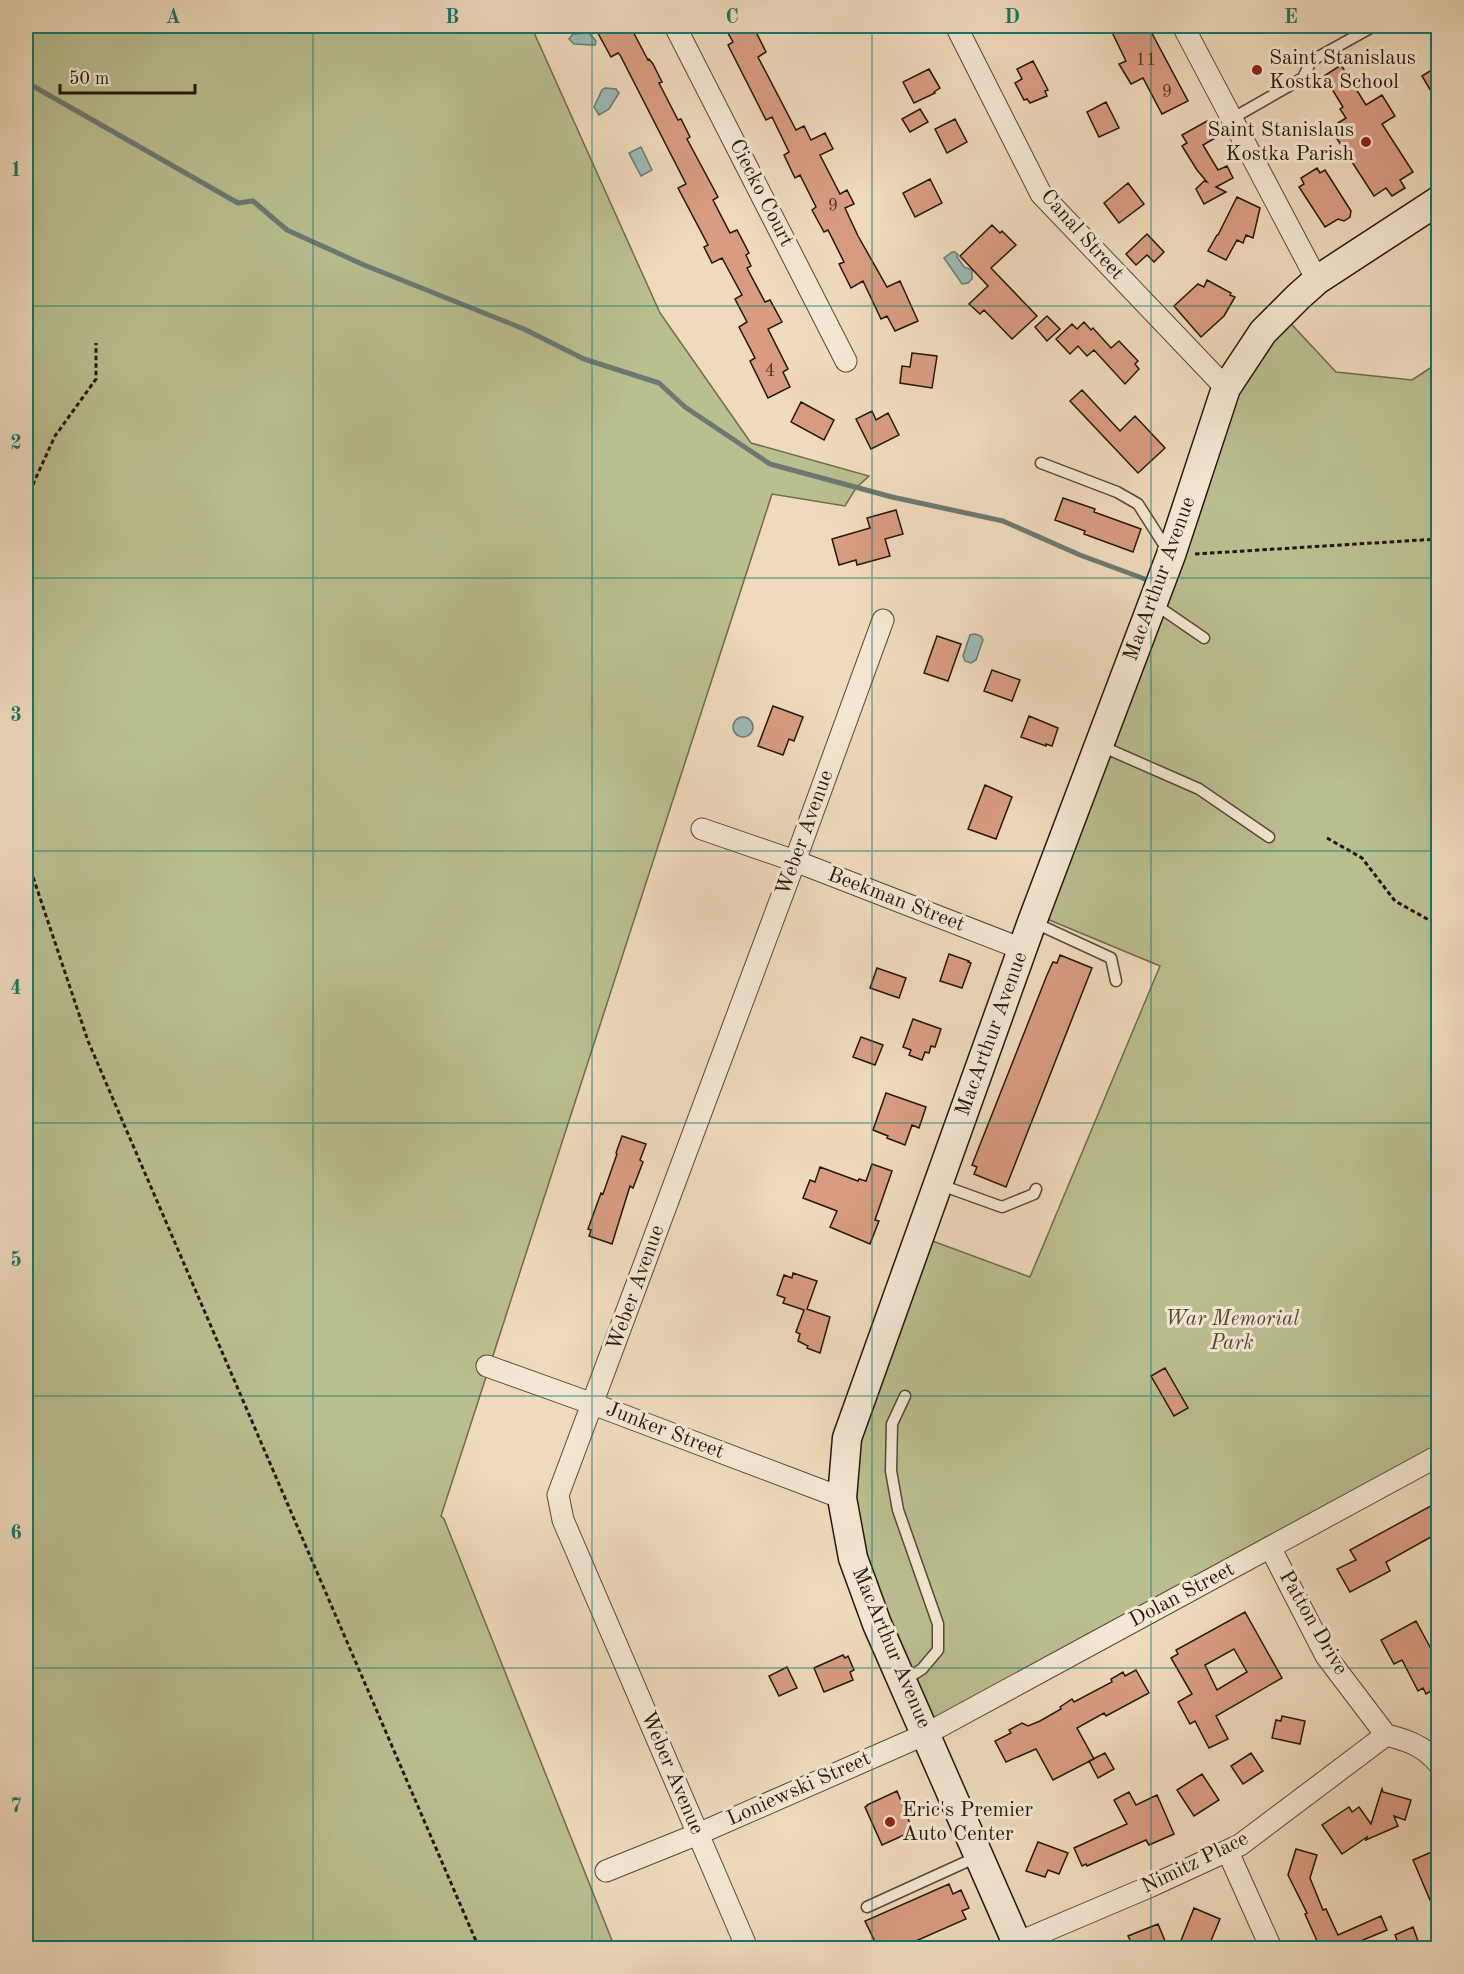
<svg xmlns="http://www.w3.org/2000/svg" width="1464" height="1974" font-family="'Old Standard TT',serif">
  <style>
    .green { fill: #babf90; stroke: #6f6b4e; stroke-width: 1.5 }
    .water { fill: #9abab6; stroke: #6b7972; stroke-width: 1.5 }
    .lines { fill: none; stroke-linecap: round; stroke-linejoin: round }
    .stream { stroke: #6b7972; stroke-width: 5 }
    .building { fill: #d99c81; stroke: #24170b; stroke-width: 1.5; fill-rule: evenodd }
    .lane-casing { stroke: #574837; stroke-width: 13 }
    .street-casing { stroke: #574837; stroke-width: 23 }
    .secondary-casing { stroke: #24170b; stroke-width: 31 }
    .path { stroke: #24170b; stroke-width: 3; stroke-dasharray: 4.5 3; stroke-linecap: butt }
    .lane { stroke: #f5e7d3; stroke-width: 10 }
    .street { stroke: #f5e7d3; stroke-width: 21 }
    .secondary { stroke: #f5e7d3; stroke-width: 28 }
    .grid { fill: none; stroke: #0f766e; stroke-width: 1.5; stroke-opacity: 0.55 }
    .poi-dot { fill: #8f2418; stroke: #f5e7d3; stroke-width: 2 }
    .labels { text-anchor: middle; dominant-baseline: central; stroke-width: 6; stroke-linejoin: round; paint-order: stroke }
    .number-label { font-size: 18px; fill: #513828 }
    .poi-label { font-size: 21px; fill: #24170b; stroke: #f5e7d3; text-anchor: start }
    .street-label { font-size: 21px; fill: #24170b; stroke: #f5e7d3 }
    .park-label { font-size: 21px; font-style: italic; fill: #514933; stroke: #f5e7d3 }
    .neatline { fill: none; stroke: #0f766e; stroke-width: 2 }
    .grid-label { font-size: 20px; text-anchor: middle; font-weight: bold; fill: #0f766e }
  </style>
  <rect width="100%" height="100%" fill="#efdabb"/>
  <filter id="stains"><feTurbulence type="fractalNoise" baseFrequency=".00333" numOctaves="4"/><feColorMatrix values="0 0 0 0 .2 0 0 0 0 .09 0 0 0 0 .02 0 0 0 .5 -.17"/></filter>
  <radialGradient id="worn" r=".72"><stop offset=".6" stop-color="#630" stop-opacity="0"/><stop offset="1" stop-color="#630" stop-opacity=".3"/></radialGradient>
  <path class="green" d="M26,26H531L660,313L751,443L869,476L856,488L845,506L772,494L441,1516L444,1519L615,1948H26Z
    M1281,313L1336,372L1412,380L1438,363V1457L926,1734L842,1498L919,1236L1030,1277L1160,966L1035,914L1226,388Z"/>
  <path class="water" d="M589,33L596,41L595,45C587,45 581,44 574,44L569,39L573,34Z
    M605,88L616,89L619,93L609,109L599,115L594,107L602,90Z
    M641,147L652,170L641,176L629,153Z
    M952,252H955L958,255L957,257L964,267L972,270V279L968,283L962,284L944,258Z
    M975,634L981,636L983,640L976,660L971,663L965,661L963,656L970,635Z
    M733 727a10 10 0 1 1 20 0a10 10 0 1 1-20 0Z"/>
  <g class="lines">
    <path class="stream" d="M26,82L238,203L253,201L287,230L364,265L524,329L584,359L659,383L685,407L770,464L892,497L1003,521L1080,555L1153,582"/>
  </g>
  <path class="building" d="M594,26H630L648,60L649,59L653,64L662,82L659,83L678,120L681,119L690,137L687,139L718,197L713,200L730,233L737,230L749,253L746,255L751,266L747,268L765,302L770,300L782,322L768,329L788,369L783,372L790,387L768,398L750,361L755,358L739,327L747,322L735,299L742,295L722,258L712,263L704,247L708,245L678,188L686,184L620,55L618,53L611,57Z
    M724,26H753L766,52L758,57L796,130L804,126L811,140L825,133L833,149L820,155L840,194L847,190L854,204L845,208L858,236L887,287L900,281L918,321L895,331L887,316L881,319L863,281L851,288L839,264L844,262L828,230L824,232L812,210L816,207L800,175L795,178L784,155L789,152L772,117L766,120L728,45L733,42Z
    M1120,26H1148L1188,101L1162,114L1143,78L1131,84L1119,64L1126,61L1111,30Z
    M1033,61L1048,90L1045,91L1047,96L1030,103L1027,99L1024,100L1015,83L1022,79L1017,69Z
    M1341,65L1366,105L1382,95L1395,116L1382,124L1413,172L1400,180L1405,188L1392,196L1386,188L1374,196L1330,128L1346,118L1340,109L1343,107L1324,76Z
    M1438,66V103L1422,76Z
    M929,69L940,88L934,92L935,93L914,103L903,82Z
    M1106,102L1119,128L1099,137L1087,112Z
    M920,109L928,122L910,132L902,119Z
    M955,119L967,142L947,153L935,129Z
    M1207,121L1217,137L1203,145L1218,170L1227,166L1233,178L1216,187L1226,192L1204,204L1196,189L1204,181L1207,182L1197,170L1182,146L1187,143L1182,135Z
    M1317,168L1320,173L1325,170L1351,211L1350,217L1344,221L1338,219L1325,227L1299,187L1304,184L1301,178Z
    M930,179L942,203L915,217L903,193Z
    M1128,183L1144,204L1119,223L1104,203Z
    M1237,197L1260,208L1253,238L1246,235L1243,243L1237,240L1226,260L1208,251L1217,235H1218Z
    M992,225L1000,233L1002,231L1016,245L991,268L1037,316L1012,339L984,310L980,314L969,304L988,286L960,256Z
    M1147,234L1164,252L1154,262L1147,255L1136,265L1126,254Z
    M1207,280L1231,293L1230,295L1235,297L1224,316L1201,337L1174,306L1198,284L1204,287Z
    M1047,316L1060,329L1047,341L1035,327Z
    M1084,322L1091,330L1093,328L1111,348L1119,341L1138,361L1135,364L1139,369L1125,384L1094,350L1087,356L1078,346L1070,354L1056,339L1072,324L1077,329Z
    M912,353L937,356L932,388L900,383L902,366L910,367Z
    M1082,390L1120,431L1135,416L1165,448L1138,473L1070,401Z
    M801,402L834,420L824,440L791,422Z
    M872,411L876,420L888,413L899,435L871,449L856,419Z
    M1063,498L1095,509L1094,512L1141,529L1133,552L1084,534L1085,531L1055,520Z
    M896,510L903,534L885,539L890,556L857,565L856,560L839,565L832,539L870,528L867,518Z
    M937,636L961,644L948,681L924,673Z
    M992,670L1020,680L1012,701L984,691Z
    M773,706L803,717L794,741L789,739L783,755L758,746Z
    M1029,716L1058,728L1052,746L1046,744V746L1021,737Z
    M985,785L1012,797L996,839L968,829Z
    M949,954L969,961L968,962L971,963L962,988L940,981Z
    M1060,955L1092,968L1006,1187L974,1174L977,1167L972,1165L1047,975L1053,962L1057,963Z
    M877,968L906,978L899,998L870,988Z
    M913,1019L941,1029L935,1047L931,1046L929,1053L925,1052L922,1060L909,1055L911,1050L903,1047Z
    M861,1037L883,1045L875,1065L853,1057Z
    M886,1093L926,1107L919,1128L912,1125L905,1145L887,1138L888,1136L873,1130Z
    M622,1136L646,1144L640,1160L643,1162L633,1188L630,1186L612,1244L589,1236L591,1230L588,1229L601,1193L603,1194L617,1154L616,1153Z
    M872,1164L892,1171L875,1220L879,1221L870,1244L830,1227L837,1211L803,1198L810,1180L815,1182L820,1167L858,1181L859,1179L866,1181Z
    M793,1273L817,1281L807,1309L830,1317L820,1353L807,1348L808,1346L798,1341L800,1334L796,1332L804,1310L783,1303L785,1298L777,1295L784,1275L792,1278Z
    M1165,1368L1188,1408L1174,1416L1151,1376Z
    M1438,1502V1533L1386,1562L1390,1571L1350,1592L1337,1569L1356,1560L1350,1550Z
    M1245,1612L1282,1678L1216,1716L1228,1739L1209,1748L1195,1721L1190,1724L1178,1702L1192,1694L1171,1658L1178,1654L1176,1650ZM1234,1649L1247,1672L1217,1690L1205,1665Z
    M1416,1621L1438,1662V1687L1426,1694L1423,1688L1418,1691L1402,1660L1394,1664L1381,1640Z
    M843,1655L845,1658L848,1656L854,1670L850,1672L853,1680L824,1692L814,1668Z
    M787,1667L797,1688L779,1696L769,1676Z
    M1136,1670L1149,1693L1106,1716L1104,1713L1077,1728L1094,1759L1053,1780L1036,1749L1006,1762L995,1741L1011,1733L1009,1730L1022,1723L1028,1726L1040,1721L1061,1709L1060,1707L1072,1699L1074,1702L1112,1682L1111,1679L1123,1672L1125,1676Z
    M1282,1716L1305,1721L1300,1744L1272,1738L1276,1720L1281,1721Z
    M1105,1753L1114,1769L1098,1778L1089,1761Z
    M1251,1753L1263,1771L1243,1784L1231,1766Z
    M1202,1774L1219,1800L1194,1816L1177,1790Z
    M1382,1789L1383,1792L1411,1800L1405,1820L1394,1816L1398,1826L1366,1840L1367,1837L1342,1854L1322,1825L1349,1807L1352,1812L1359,1807L1371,1824Z
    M897,1791L913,1831L882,1845L865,1807L867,1806V1805Z
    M1129,1792L1136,1805L1157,1795L1174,1834L1149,1845L1146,1840L1087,1866L1086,1864L1082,1866L1074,1848L1127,1824L1114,1800Z
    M1038,1842L1068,1853L1059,1874L1048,1870L1045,1877L1026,1871Z
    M1296,1849L1317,1855L1310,1878L1323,1910L1326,1909L1338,1935L1381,1916L1387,1930L1344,1948H1305L1318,1943L1305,1914L1307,1913L1288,1875Z
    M1434,1851L1438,1861V1919L1413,1860Z
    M949,1884L953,1894L961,1890L969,1908L962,1911L966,1919L900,1948H878L865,1921Z
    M1194,1908L1220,1919L1208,1948H1178Z
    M1158,1924L1168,1948H1134L1128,1936Z
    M1413,1927L1418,1941L1400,1948L1395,1935Z"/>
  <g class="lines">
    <defs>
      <path id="lane" d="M1233,118L1303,78L1311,61L1374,26
        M1041,463L1117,492L1138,504L1168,551
        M1153,603L1204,638
        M1101,746L1199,789L1269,837
        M1033,922L1111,958L1116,981
        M938,1184L1002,1207L1034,1194L1036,1189
        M903,1681L922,1669L938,1650V1624L898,1510L891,1471L892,1424L905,1396
        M867,1907L979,1856"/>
      <path id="street" d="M675,26L846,361
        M956,26L1041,194L1226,388
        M1183,26L1317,280
        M702,829L795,861L1022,949
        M487,1366L593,1404L842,1498
        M1270,1547L1326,1656L1386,1735C1407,1740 1424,1746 1438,1763
        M1228,1852L1271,1948
        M606,1871L698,1834L926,1734L1438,1456
        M1017,1943L1149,1887L1240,1845L1386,1735
        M747,1948L563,1520L558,1495L795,861L883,620"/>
      <path id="secondary" d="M1019,1948L877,1624L853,1558L842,1498L847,1438L1032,922L1171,555L1226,388L1263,332L1298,297L1317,280L1438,201"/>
    </defs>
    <use href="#lane" class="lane-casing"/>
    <use href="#street" class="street-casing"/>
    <use href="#secondary" class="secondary-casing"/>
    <path class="path" d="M26,514L34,482L55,436L96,379V343
      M1195,554L1438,539
      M1327,838L1362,858L1395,901L1438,925
      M26,856L88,1041L479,1948"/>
    <use href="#lane" class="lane"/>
    <use href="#street" class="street"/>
    <use href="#secondary" class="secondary"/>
  </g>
  <path class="grid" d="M313,26V1948M592,26V1948M872,26V1948M1151,26V1948M26,306H1438M26,578H1438M26,851H1438M26,1123H1438M26,1396H1438M26,1668H1438"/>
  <g class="poi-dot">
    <circle cx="1257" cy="70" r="6"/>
    <circle cx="1366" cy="142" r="6"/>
    <circle cx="890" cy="1822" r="6"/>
  </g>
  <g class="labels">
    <g class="number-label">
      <text x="1146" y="60">11</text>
      <text x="1167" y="92">9</text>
      <text x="833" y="206">9</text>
      <text x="770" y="371">4</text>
    </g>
    <g class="poi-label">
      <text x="1269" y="58">Saint Stanislaus<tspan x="1269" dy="24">Kostka School</tspan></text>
      <text x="1354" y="130" text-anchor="end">Saint Stanislaus<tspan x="1354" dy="24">Kostka Parish</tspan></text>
      <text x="902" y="1810">Eric's Premier<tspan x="902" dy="24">Auto Center</tspan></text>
    </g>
    <g class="street-label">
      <text transform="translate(761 193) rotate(63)">Ciecko Court</text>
      <text transform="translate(1082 235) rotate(48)">Canal Street</text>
      <text transform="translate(1160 579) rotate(-70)">MacArthur Avenue</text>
      <text transform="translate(805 833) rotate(-70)">Weber Avenue</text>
      <text transform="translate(896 900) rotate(21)">Beekman Street</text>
      <text transform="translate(992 1034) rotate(-70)">MacArthur Avenue</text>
      <text transform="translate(636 1288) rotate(-70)">Weber Avenue</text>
      <text transform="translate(665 1431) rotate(21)">Junker Street</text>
      <text transform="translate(1182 1595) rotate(-28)">Dolan Street</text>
      <text transform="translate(1313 1623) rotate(60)">Patton Drive</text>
      <text transform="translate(891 1648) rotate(67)">MacArthur Avenue</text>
      <text transform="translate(672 1773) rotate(67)">Weber Avenue</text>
      <text transform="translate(799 1789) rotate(-24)">Loniewski Street</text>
      <text transform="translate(1195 1863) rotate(-26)">Nimitz Place</text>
    </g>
    <g class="park-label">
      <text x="1232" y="1319">War Memorial<tspan x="1232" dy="24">Park</tspan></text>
    </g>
  </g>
  <rect width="1464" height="1974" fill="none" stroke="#efdabb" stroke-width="66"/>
  <path d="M60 84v9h135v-9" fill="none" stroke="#24170b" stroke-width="3"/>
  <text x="69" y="84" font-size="18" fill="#24170b" stroke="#f5e7d3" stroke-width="4.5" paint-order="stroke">50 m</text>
  <rect x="33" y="33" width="1398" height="1908" class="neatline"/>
  <g class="grid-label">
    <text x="173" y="23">A</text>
    <text x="452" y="23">B</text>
    <text x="732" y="23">C</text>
    <text x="1012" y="23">D</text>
    <text x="1291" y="23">E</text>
    <text x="16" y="176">1</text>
    <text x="16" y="449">2</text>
    <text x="16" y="721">3</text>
    <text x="16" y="994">4</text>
    <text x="16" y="1266">5</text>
    <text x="16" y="1539">6</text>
    <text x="16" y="1812">7</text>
  </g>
  <rect width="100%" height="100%" filter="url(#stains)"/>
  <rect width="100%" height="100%" fill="url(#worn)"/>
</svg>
